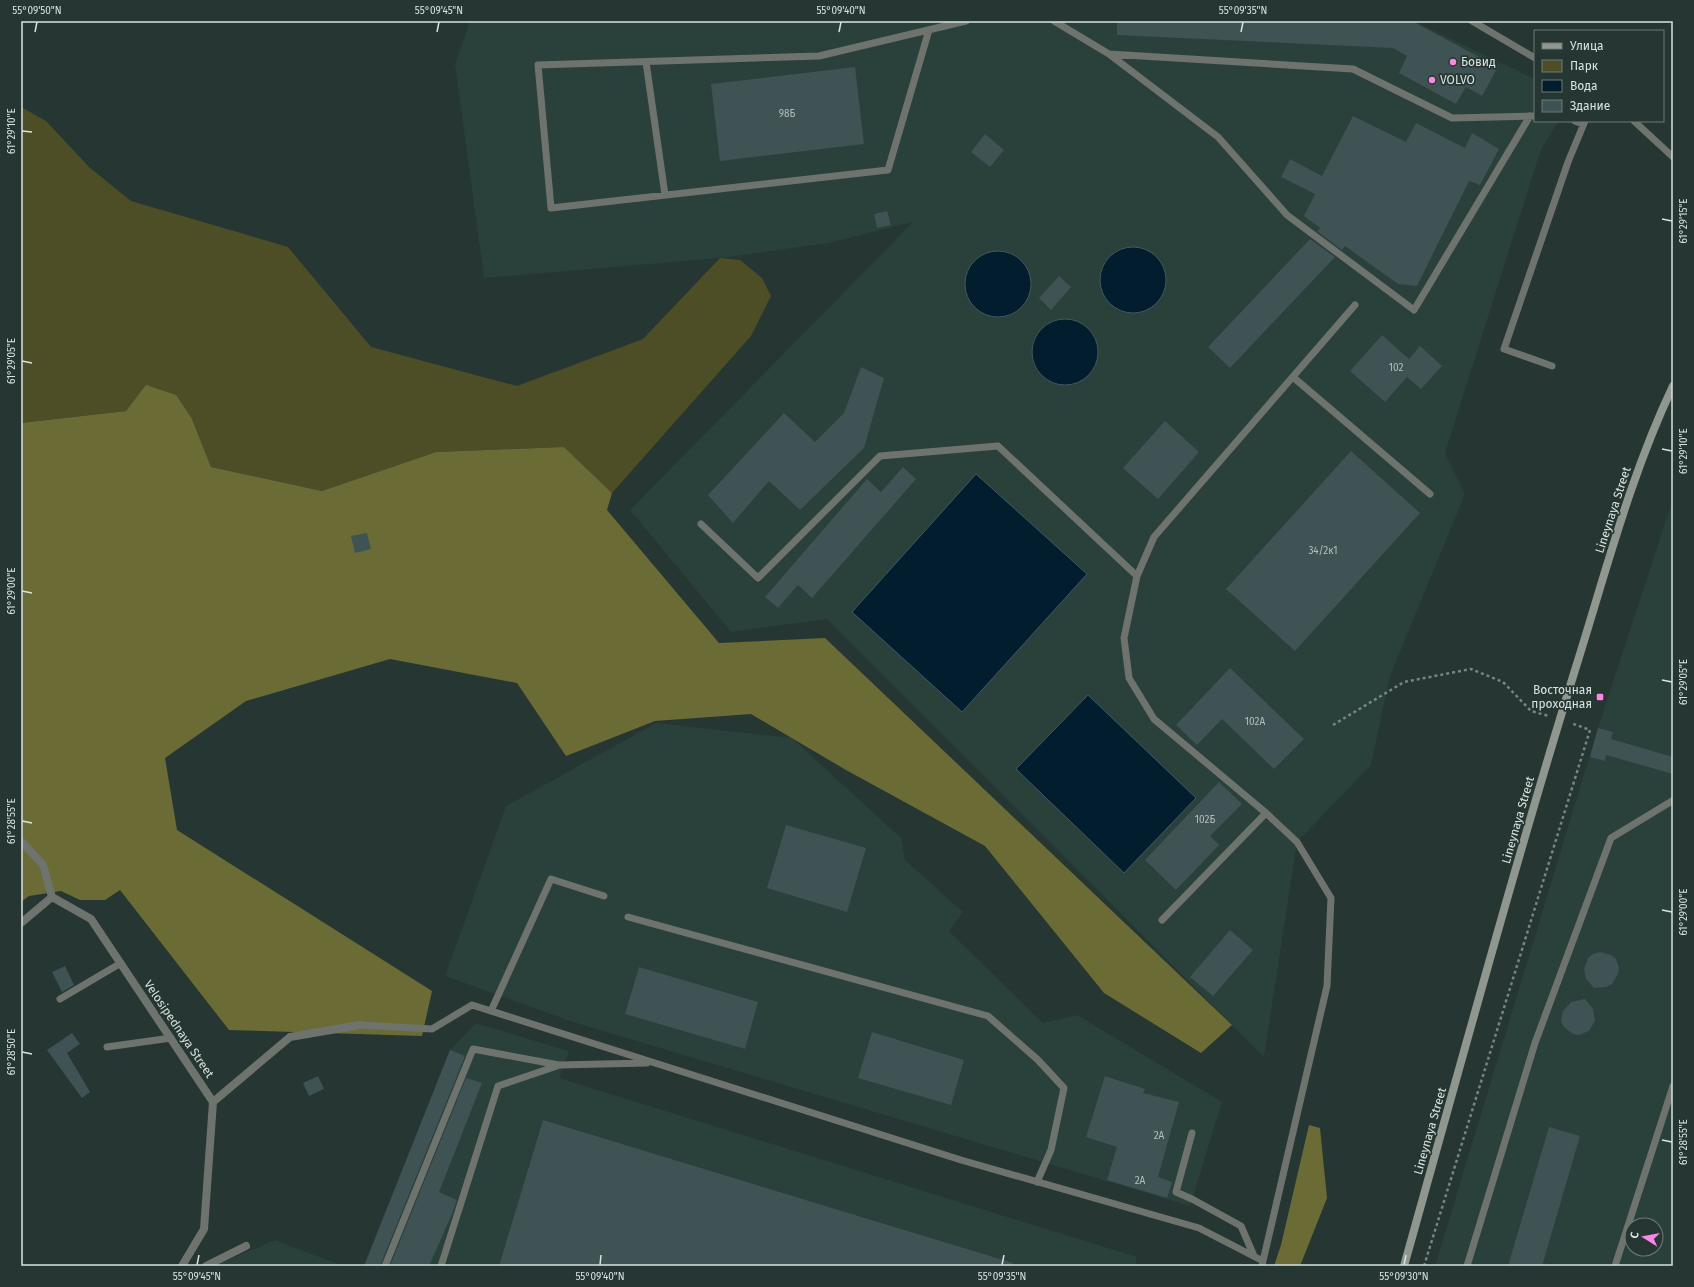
<svg xmlns="http://www.w3.org/2000/svg" width="1694" height="1287" font-family="'Fira Sans',sans-serif">
  <style>
    .built { fill: #29413a; fill-rule: evenodd }
    .green { fill: #4d4e26 }
    .forest { fill: #6b6c35 }
    .water { fill: #021d2d; stroke: #425863 }
    .building { fill: #3f5254 }
    .lines { fill: none; stroke-linecap: round; stroke-linejoin: round }
    .path { stroke: #788582; stroke-width: 2.5; stroke-dasharray: 3 3; stroke-linecap: butt }
    .lane { stroke: #6e736e; stroke-width: 7 }
    .street { stroke: #6e736e; stroke-width: 8 }
    .secondary { stroke: #8f978e; stroke-width: 8 }
    .ticks { fill: none; stroke: #d9e3e0; stroke-width: 1.5 }
    .poi-dot { fill: #fb86e5; stroke: #263632; stroke-width: 1.5 }
    .labels { text-anchor: middle; dominant-baseline: central; stroke-width: 3.5; stroke-linejoin: round; paint-order: stroke }
    .number-label { font-size: 10px; fill: #b2bfbd }
    .poi-label { font-size: 12px; fill: #d9e3e0; stroke: #263632; text-anchor: start }
    .street-label { font-size: 12px; fill: #d9e3e0; stroke: #263632 }
    .neatline { fill: none; stroke: #d9e3e0; stroke-width: 1.5 }
    .ticks-label { font-size: 10px; text-anchor: middle; fill: #d9e3e0 }
  </style>
  <rect width="100%" height="100%" fill="#263632"/>
  <path class="built" d="M470,21H1414L1535,79V121H1559L1541,149L1445,453L1465,494L1390,676L1371,765L1297,842L1264,1057L827,619L731,632L630,510L913,222L829,243L720,258L484,278L455,64Z
    M1673,502V1266H1435L1598,728L1669,511ZM1632,1225H1656V1249H1632Z
    M656,723L792,738L901,838L905,860L963,912L949,931L1043,1023L1077,1015L1222,1102L1190,1206L573,1022L445,976L506,806Z
    M476,1023L569,1051L559,1078L1137,1257L1135,1266H364L450,1050Z
    M275,1240L343,1266H214Z"/>
  <path class="green" d="M21,107L46,121L89,167L131,201L288,247L371,347L517,386L643,339L720,258L740,260L762,278L771,296L751,336L612,493L564,447L436,452L322,491L211,467L192,419L126,411L21,423Z"/>
  <path class="forest" d="M146,385L176,395L192,419L211,467L322,491L436,452L564,447L612,493L607,510L719,643L825,638L1232,1025L1201,1053L1104,993L985,846L846,770L751,714L655,721L566,756L517,683L390,659L246,701L165,758L177,830L432,991L422,1036L229,1030L120,890L105,900H80L61,891L29,896L21,902V876H23L21,871V423L126,411Z
    M1309,1125L1320,1128L1327,1198L1300,1266H1274L1281,1245Z"/>
  <path class="water" d="M1100 280a33 33 0 1 1 66 0a33 33 0 1 1-66 0Z
    M965 284a33 33 0 1 1 66 0a33 33 0 1 1-66 0Z
    M1032 352a33 33 0 1 1 66 0a33 33 0 1 1-66 0Z
    M976,474L1087,574L962,712L852,612Z
    M1088,695L1196,798L1124,873L1016,769Z"/>
  <path class="building" d="M1117,21H1412L1498,67L1482,96L1466,87L1456,104L1399,73L1407,56L1393,48L1117,35Z
    M855,67L864,144L720,161L711,84Z
    M1353,116L1406,142L1416,123L1465,148L1472,133L1499,149L1480,185L1469,181L1417,286L1398,284L1345,246L1342,250L1317,231L1320,228L1304,216L1315,194L1281,177L1290,159L1322,176Z
    M985,134L1004,150L990,167L971,152Z
    M887,211L891,225L877,228L874,214Z
    M1310,239L1335,257L1230,368L1208,347Z
    M1059,276L1071,287L1051,310L1039,298Z
    M1382,335L1409,359L1420,346L1442,366L1421,389L1407,377L1385,402L1350,371Z
    M861,367L884,378L864,448L800,510L769,481L733,523L708,495L784,413L815,442L844,413Z
    M1165,421L1199,452L1158,499L1123,468Z
    M1351,451L1420,513L1295,651L1226,589Z
    M903,467L916,479L812,598L798,585L778,608L765,597L867,479L881,492Z
    M367,533L371,549L355,553L351,536Z
    M1230,668L1304,739L1274,769L1222,719L1197,745L1176,725Z
    M1598,728L1613,732L1611,739L1673,757V774L1606,755L1605,761L1590,757Z
    M1219,782L1242,804L1210,836L1219,845L1176,890L1145,860Z
    M786,825L866,848L847,912L767,888Z
    M1230,930L1253,950L1213,996L1190,977Z
    M1600,952L1611,955L1616,959L1619,968L1618,974L1612,984L1606,987L1594,988L1586,979L1584,969L1588,958L1593,954Z
    M65,966L74,985L62,992L52,972Z
    M639,967L758,1002L745,1049L625,1014Z
    M1585,999L1593,1009L1595,1021L1589,1031L1579,1035L1573,1034L1564,1027L1561,1021L1563,1011L1571,1002Z
    M872,1032L964,1060L951,1105L858,1078Z
    M72,1033L80,1044L67,1053L90,1092L82,1098L47,1050Z
    M450,1050L465,1056L380,1266H364Z
    M318,1076L324,1089L309,1096L303,1083Z
    M1105,1076L1145,1089L1143,1093L1179,1102L1158,1177L1172,1182L1167,1198L1107,1180L1117,1147L1086,1137Z
    M466,1078L482,1083L439,1192L457,1200L452,1214L429,1266H390Z
    M543,1120L1013,1263L1012,1266H499Z
    M1549,1127L1580,1136L1542,1266H1508Z"/>
  <g class="lines">
    <path class="path" d="M1333,725L1404,682L1471,669L1503,682L1531,711L1549,716
      M1424,1266L1590,730L1571,723"/>
    <path class="lane" d="M1054,21L1109,54L1353,69L1452,118L1535,116
      M1472,21L1535,58
      M929,30L888,170L551,208L538,65L819,56L966,21
      M1109,54L1218,137L1287,215L1414,310L1530,116
      M646,62L665,195
      M1575,121L1583,124
      M1634,121L1673,157
      M1552,366L1504,349L1568,162L1585,121
      M1293,377L1430,494
      M701,524L758,578L880,456L998,446L1137,576
      M628,917L988,1016L1038,1060L1064,1088L1051,1150L1037,1182
      M1162,920L1266,813
      M60,999L121,963
      M491,1011L551,879L604,896
      M360,1025L432,1029L472,1005L961,1160L1199,1228L1263,1261L1262,1266
      M107,1047L171,1038
      M1192,1133L1176,1192L1192,1199L1241,1226L1254,1256
      M1263,1261L1327,986L1331,898L1297,842L1266,813L1154,719L1129,678L1124,638L1137,576L1154,537L1355,305
      M385,1266L473,1049L559,1065L647,1063
      M441,1266L498,1086L557,1066
      M1467,1266L1535,1043L1611,838L1672,801
      M1615,1266L1673,1086"/>
    <path class="street" d="M21,841L43,865L52,897L91,919L213,1102L204,1229L182,1266
      M21,923L52,897
      M213,1102L290,1037L360,1025
      M206,1266L246,1246"/>
    <path class="secondary" d="M1404,1266C1460,1067 1514,867 1575,670C1605,575 1630,476 1673,386"/>
  </g>
  <path class="ticks" d="M35,32L37,22M437,32L439,22M839,32L841,22M1241,32L1243,22M22,131L32,132M1662,219L1672,221M22,361L32,363M1662,449L1672,451M22,591L32,593M1662,680L1672,682M22,821L32,823M1662,910L1672,912M22,1052L32,1054M1662,1140L1672,1142M197,1265L199,1255M600,1265L601,1255M1002,1265L1004,1255M1404,1265L1406,1255"/>
  <g class="poi-dot">
    <circle cx="1453" cy="62" r="4"/>
    <circle cx="1432" cy="80" r="4"/>
    <rect x="1596" y="693" width="8" height="8" rx="2"/>
  </g>
  <g class="labels">
    <g class="number-label">
      <text x="787" y="114">98Б</text>
      <text x="1396" y="368">102</text>
      <text x="1323" y="551">34/2к1</text>
      <text x="1255" y="722">102А</text>
      <text x="1205" y="820">102Б</text>
      <text x="1159" y="1136">2А</text>
      <text x="1140" y="1181">2А</text>
    </g>
    <g class="poi-label">
      <text x="1461" y="62">Бовид</text>
      <text x="1440" y="80">VOLVO</text>
      <text x="1592" y="690" text-anchor="end">Восточная<tspan x="1592" dy="14">проходная</tspan></text>
    </g>
    <g class="street-label">
      <text transform="translate(1613 510) rotate(-72)">Lineynaya Street</text>
      <text transform="translate(1518 820) rotate(-74)">Lineynaya Street</text>
      <text transform="translate(179 1029) rotate(56)">Velosipednaya Street</text>
      <text transform="translate(1430 1131) rotate(-74)">Lineynaya Street</text>
    </g>
  </g>
  <rect width="1694" height="1287" fill="none" stroke="#263632" stroke-width="44"/>
  <rect x="1534" y="30" width="130" height="92" fill="#263632" stroke="#6e7b78"/>
  <rect x="1542" y="43" width="20" height="6" fill="#8f978e" stroke="#6e7b78"/>
  <text x="1570" y="50" font-size="12" fill="#d9e3e0">Улица</text>
  <rect x="1542" y="60" width="20" height="12" fill="#4d4e26" stroke="#6e7b78"/>
  <text x="1570" y="70" font-size="12" fill="#d9e3e0">Парк</text>
  <rect x="1542" y="80" width="20" height="12" fill="#021d2d" stroke="#6e7b78"/>
  <text x="1570" y="90" font-size="12" fill="#d9e3e0">Вода</text>
  <rect x="1542" y="100" width="20" height="12" fill="#3f5254" stroke="#6e7b78"/>
  <text x="1570" y="110" font-size="12" fill="#d9e3e0">Здание</text>
  <g transform="translate(1644 1237) rotate(281)"><circle r="19" fill="#263632" stroke="#6e7b78"/>
  <path d="M0-3L7 15L0 10L-7 15Z" fill="#fb86e5"/>
  <text y="-6" font-size="11" font-weight="bold" text-anchor="middle" fill="#d9e3e0">С</text>
  </g>
  <rect x="22" y="22" width="1650" height="1243" class="neatline"/>
  <g class="ticks-label">
    <text x="37" y="14">55°09'50"N</text>
    <text x="439" y="14">55°09'45"N</text>
    <text x="841" y="14">55°09'40"N</text>
    <text x="1243" y="14">55°09'35"N</text>
    <text transform="translate(11 131) rotate(-90)" y="4">61°29'10"E</text>
    <text transform="translate(1683 221) rotate(-90)" y="4">61°29'15"E</text>
    <text transform="translate(11 361) rotate(-90)" y="4">61°29'05"E</text>
    <text transform="translate(1683 451) rotate(-90)" y="4">61°29'10"E</text>
    <text transform="translate(11 591) rotate(-90)" y="4">61°29'00"E</text>
    <text transform="translate(1683 682) rotate(-90)" y="4">61°29'05"E</text>
    <text transform="translate(11 821) rotate(-90)" y="4">61°28'55"E</text>
    <text transform="translate(1683 912) rotate(-90)" y="4">61°29'00"E</text>
    <text transform="translate(11 1052) rotate(-90)" y="4">61°28'50"E</text>
    <text transform="translate(1683 1142) rotate(-90)" y="4">61°28'55"E</text>
    <text x="197" y="1280">55°09'45"N</text>
    <text x="600" y="1280">55°09'40"N</text>
    <text x="1002" y="1280">55°09'35"N</text>
    <text x="1404" y="1280">55°09'30"N</text>
  </g>
</svg>
